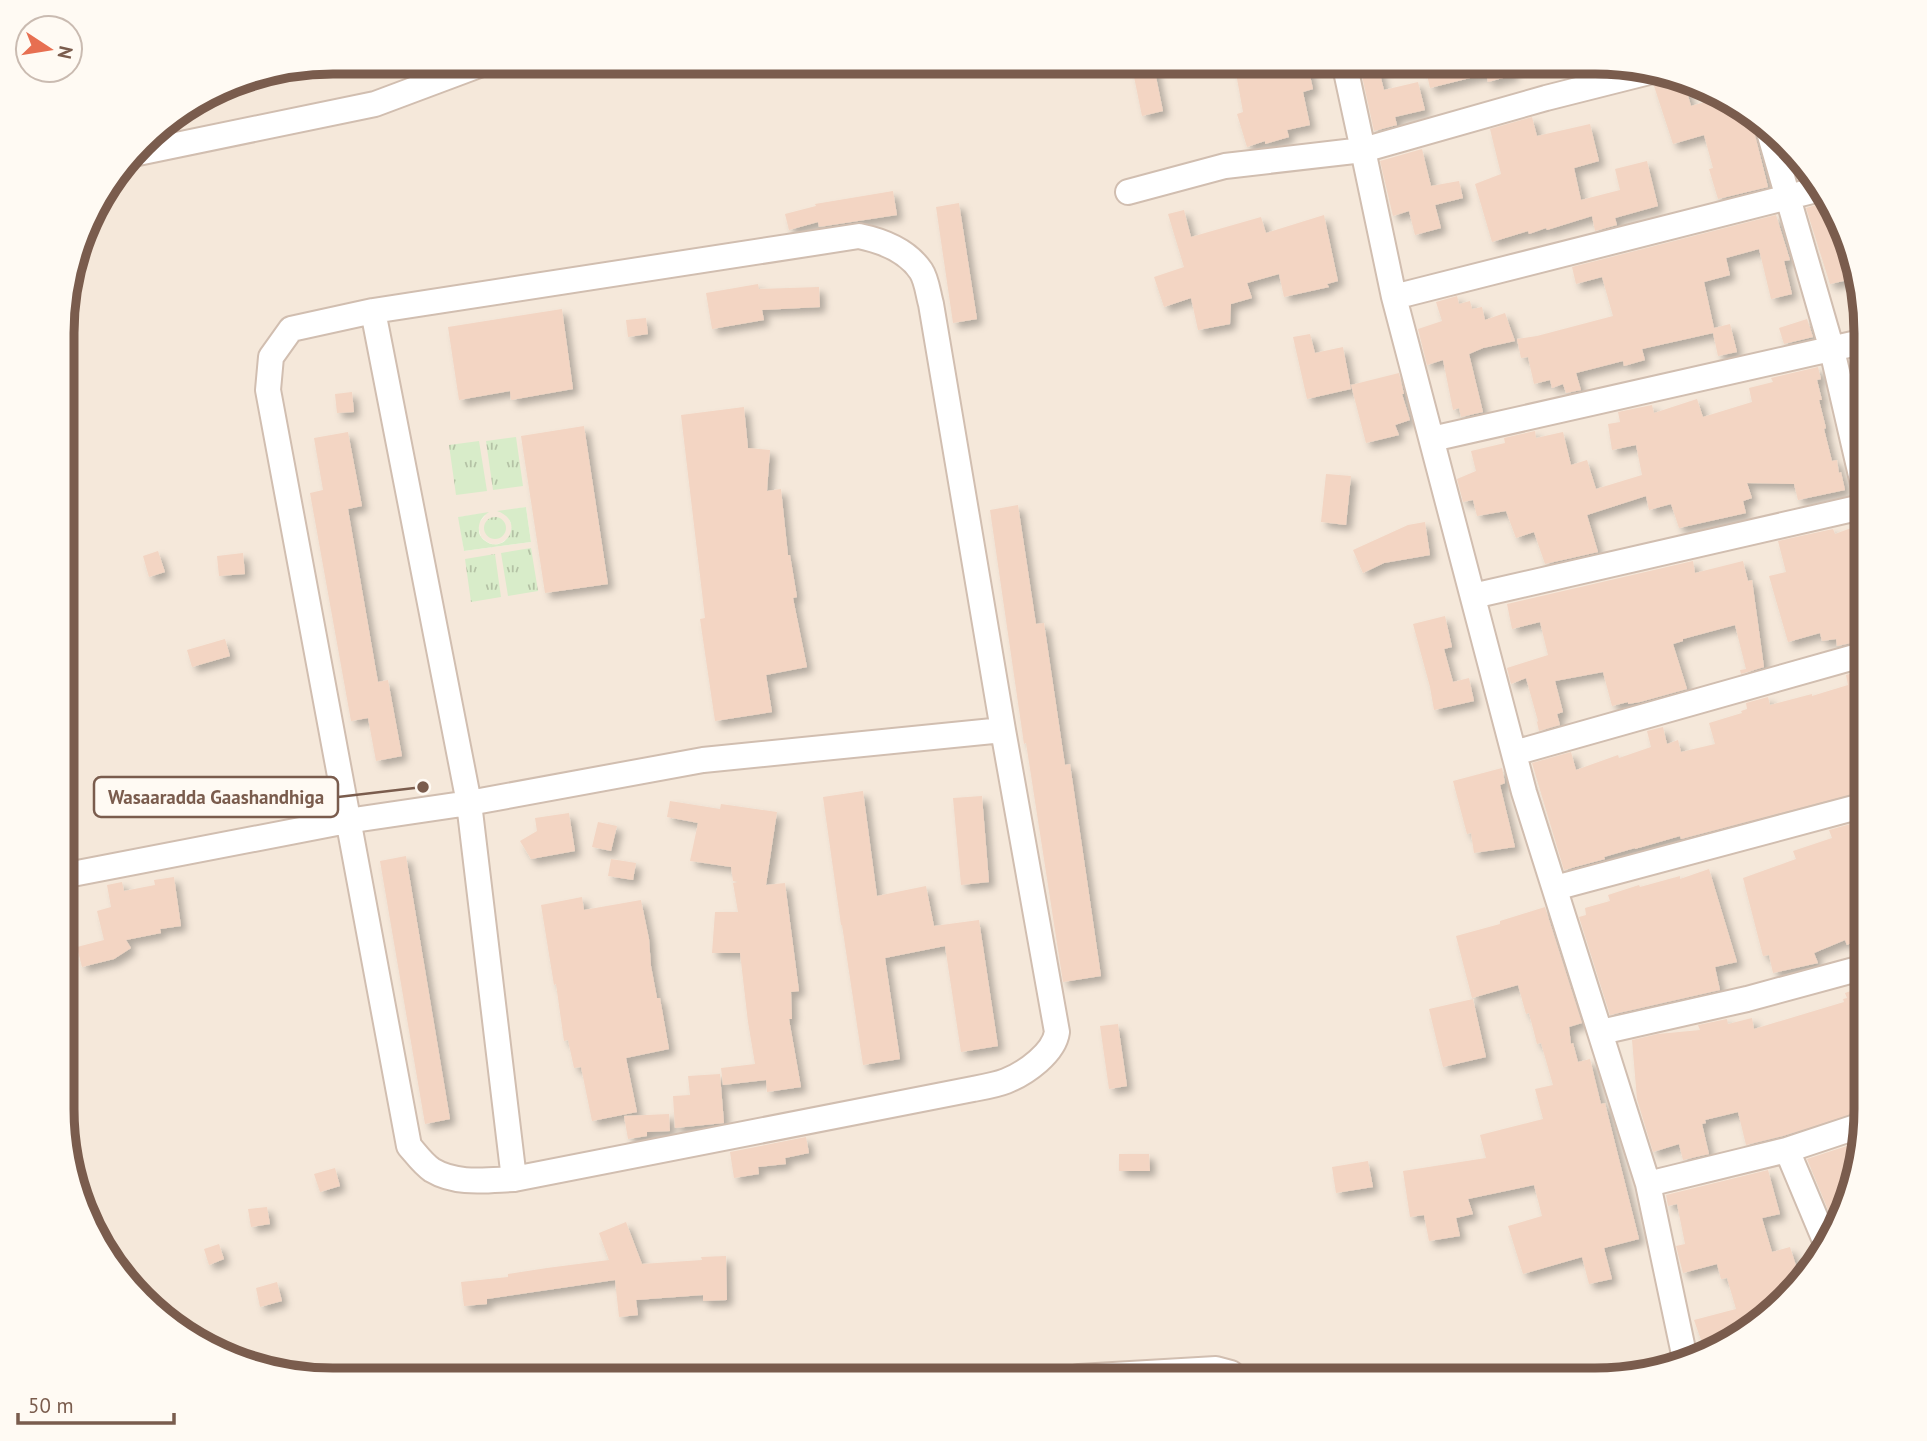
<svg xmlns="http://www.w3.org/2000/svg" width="1927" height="1441" font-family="'PT Sans',sans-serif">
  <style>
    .residential { fill: #f5e8da; fill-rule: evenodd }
    .grass { fill: url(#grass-tufts) }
    .building { fill: #f3d5c3; filter: url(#shadow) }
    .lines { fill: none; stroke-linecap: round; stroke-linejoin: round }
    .street-casing { stroke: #d1beb0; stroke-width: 28 }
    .street { stroke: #fff; stroke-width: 24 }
    .rim { fill: none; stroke: #7a5c4d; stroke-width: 9 }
    .leader { fill: none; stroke: #7a5c4d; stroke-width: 2.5 }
    .callout-dot { fill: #7a5c4d; stroke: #fffaf3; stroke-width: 2.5 }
    .callout { fill: #fffaf3; stroke: #7a5c4d; stroke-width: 2.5 }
    .callout-label { font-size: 19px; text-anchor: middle; font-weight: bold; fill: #7a5c4d }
  </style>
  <defs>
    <pattern id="grass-tufts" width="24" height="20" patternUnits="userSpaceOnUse" patternTransform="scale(1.75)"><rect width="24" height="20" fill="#d8ecc9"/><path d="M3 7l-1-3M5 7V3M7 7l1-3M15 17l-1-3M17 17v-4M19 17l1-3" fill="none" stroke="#b4c2a5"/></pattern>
    <filter id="shadow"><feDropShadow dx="5.5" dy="5.5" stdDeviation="3.5" flood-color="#0004"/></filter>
  </defs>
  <rect width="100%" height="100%" fill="#fdf6ec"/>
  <path class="residential" d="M332,61L1612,62L1698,82L1773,128L1838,213L1866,332L1865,1127L1845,1213L1799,1287L1714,1352L1595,1380L315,1379L229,1359L154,1313L89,1229L62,1127L64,297L97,197L154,128L245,76ZM526,507L531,542L464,551L459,517L487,513L479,523V530L481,537L487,542L494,545L501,543L507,539L511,533L512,526L509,519L504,513L499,512Z"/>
  <path class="grass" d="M516,437L523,486L493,490L486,441Z
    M479,441L487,491L456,495L449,445Z
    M526,507L531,542L464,551L458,517L489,512C483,516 478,522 479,530C479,535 481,537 484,540C504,557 527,521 497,511Z
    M484 528a11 11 0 1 1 22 0a11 11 0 1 1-22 0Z
    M531,548L538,591L508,596L501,553Z
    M495,554L501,597L471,602L465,559Z"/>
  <path class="building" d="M1131,62H1153L1163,111L1142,116Z
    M1234,62H1307L1313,89L1303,92L1310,125L1287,130L1289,137L1265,144V141L1247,147L1237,114L1243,112Z
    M1359,62H1377L1384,90L1418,82L1425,110L1395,117L1397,125L1374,131Z
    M1424,62H1511L1514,75L1488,82L1486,74L1430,88Z
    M1676,77L1683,78L1691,106L1722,97L1728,116L1739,113L1743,125L1752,123L1768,187L1718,199L1709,169L1713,168L1704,135L1673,144L1654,86L1664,80Z
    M1532,117L1537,136L1590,124L1599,161L1574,168L1581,200L1620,190L1615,169L1647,161L1658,206L1615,218L1617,225L1595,231L1592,216L1547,230L1546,228L1529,234L1528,231L1492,242L1475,184L1501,174L1490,129Z
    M1422,149L1431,186L1459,181L1463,198L1435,205L1441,228L1415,235L1409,211L1393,216L1380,161Z
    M893,191L897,215L819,227L818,222L789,230L785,214L816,206L815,204Z
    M1829,201L1838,213L1850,263L1844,264L1848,280L1830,284L1806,208Z
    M959,203L977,319L953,323L936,207Z
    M1184,210L1191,237L1261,217L1266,233L1324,215L1338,281L1327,284L1329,287L1284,297L1279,274L1247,283L1252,298L1231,304L1230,324L1198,330L1191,298L1164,307L1154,277L1184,267L1168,214Z
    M1776,215L1790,260L1784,261L1792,294L1771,299L1759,249L1726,258L1730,275L1704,282L1714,328L1730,324L1737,352L1718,356L1713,333L1642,349L1645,360L1624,366L1623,361L1576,373L1581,390L1566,393L1563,384L1552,388L1550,380L1534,384L1528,357L1521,358L1517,339L1537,336L1613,316L1602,277L1576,284L1572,267Z
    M758,284L759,289L819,287L820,307L762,310L764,320L712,329L706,293Z
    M1457,296L1459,304L1470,301L1472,309L1482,307L1485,320L1505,313L1515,341L1483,348L1469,354L1483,412L1461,417L1459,408L1453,410L1443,360L1427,365L1418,329L1442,321L1436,302Z
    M562,309L573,389L511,400L510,391L459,400L448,327Z
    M646,318L648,334L628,337L626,320Z
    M1807,319L1813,337L1784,344L1779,328Z
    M1310,334L1315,353L1343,347L1351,389L1307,399L1293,337Z
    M1818,367L1821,379L1817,380L1822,400H1819L1826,428L1824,429L1832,461L1837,460L1839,473L1841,472L1845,490L1798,500L1794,484L1747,483L1752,498L1743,501L1746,513L1679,528L1671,504L1649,510L1646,496L1587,515L1598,552L1545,564L1534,532L1516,538L1506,511L1477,516L1473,500L1463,502L1457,479L1476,471L1471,451L1505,443L1504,438L1535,431L1536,438L1563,432L1571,465L1587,460L1596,489L1642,475L1636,445L1612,450L1608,424L1620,422L1618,412L1652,405L1654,413L1697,399L1703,417L1752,402L1749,388L1773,382L1771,378Z
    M1399,373L1404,394H1402L1410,420L1395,425L1399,435L1366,443L1351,385Z
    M352,392L354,412L337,413L335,394Z
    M744,407L748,448L770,450L767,491L781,489L788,555H790L797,597L793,598L807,667L766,675L772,712L715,721L700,619L705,618L681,415Z
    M584,426L608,584L545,593L521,436Z
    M348,432L362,506L348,509L378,682L388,680L402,756L376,761L368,718L351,721L310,493L323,490L314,438Z
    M1326,474L1351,476L1346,525L1321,522Z
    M1018,505L1036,624L1044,623L1065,765L1070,764L1101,976L1063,982L1026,743L1024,744L990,510Z
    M1425,522L1430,555L1384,563L1363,573L1353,550L1408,525Z
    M1854,527L1866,573V640L1837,646L1836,639L1822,641L1820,633L1788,642L1769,576L1786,572L1778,541L1833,529L1835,534Z
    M158,551L165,572L149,577L143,556Z
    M243,553L245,574L219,576L217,556Z
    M1693,561L1695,573L1743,561L1748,581L1752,580L1764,667L1741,674L1740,670L1746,669L1735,625L1683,639V641L1673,644L1687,689L1640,702L1628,704V702L1612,706L1603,672L1555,681L1563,712L1557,714L1560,725L1539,731L1537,722L1538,721L1526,678L1511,684L1507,668L1548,655L1540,622L1512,629L1507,604Z
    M1445,616L1452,647L1444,649L1453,682L1469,678L1474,701L1434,710L1430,687L1413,624Z
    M225,639L230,656L192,667L187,650Z
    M1865,669V791L1681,839L1680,836L1635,849V848L1604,857L1605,859L1564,870L1532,763L1571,752L1576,770L1618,755L1619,758L1651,747L1647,731L1663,727L1667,744L1678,740L1681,752L1715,744L1709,723L1742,713L1741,711L1747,709L1746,703L1768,697L1770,705L1812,694V696L1848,685L1846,675Z
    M1502,768L1505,783L1500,785L1515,847L1474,853L1471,833L1467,834L1453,781Z
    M863,791L877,896L926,886L934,926L979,920L998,1046L961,1052L945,946L885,958L900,1059L863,1065L842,925H841L823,797Z
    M982,796L989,882L961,885L953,798Z
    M670,801L720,809L721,804L777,812L766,885L785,883L799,991L791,992L792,1019H789L801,1087L767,1092L766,1080L723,1085L721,1068L755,1064L748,1022L740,953H712L715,912H738L733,883L738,882L733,881L731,867L690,861L698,823L667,817Z
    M569,813L575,851L531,859L520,841L537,831L535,818Z
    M1865,820V937L1847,945L1845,940L1814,953L1818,963L1773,973L1769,955L1763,956L1743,878L1796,859L1793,851L1832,838L1829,830Z
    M598,822L617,826L611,851L592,847Z
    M406,856L450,1119L425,1124L380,861Z
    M611,859L636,863L633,880L608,876Z
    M1709,869L1737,962L1715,967L1720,990L1610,1015L1579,917L1586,915L1585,908L1610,901L1608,895L1639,885L1640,887L1680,876V879Z
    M174,877L181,926L160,929L161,933L126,940L131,948L114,959L82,967L77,947L104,940L97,911L111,907L107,885L122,882L124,891L155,885L154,880Z
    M582,897L584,910L641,900L649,939L651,966L657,998H660L669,1049L626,1058L637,1112L592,1121L581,1067L574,1068L568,1040L564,1041L556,984L554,985L541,905Z
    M1545,907L1582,1023L1569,1027L1571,1044L1573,1043L1578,1062L1590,1059L1601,1104L1605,1103L1639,1239L1604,1248L1612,1279L1589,1284L1582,1257L1523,1274L1508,1226L1542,1216L1534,1185L1468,1199L1473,1214L1456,1218L1460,1236L1429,1241L1424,1215L1410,1217L1403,1171L1486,1158L1480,1135L1543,1119L1535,1089L1553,1085L1541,1043L1537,1044L1529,1013L1526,1014L1518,985L1472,998L1456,936L1500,924V921Z
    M1865,986V1085L1858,1087L1865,1110L1783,1136L1746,1145L1738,1112L1705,1120L1706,1123L1702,1124L1709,1154L1683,1160L1679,1144L1653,1152L1637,1099L1632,1040L1658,1034L1700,1030L1698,1025L1727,1019L1728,1024L1752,1018L1754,1029L1844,1002L1843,999L1847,998L1845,993Z
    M1473,999L1486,1057L1443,1067L1429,1009Z
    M1118,1024L1127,1086L1109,1089L1100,1026Z
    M720,1074L724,1123L675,1128L673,1096L690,1095L688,1076Z
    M669,1114L670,1131L647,1132V1136L628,1139L624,1116Z
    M806,1137L809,1153L785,1158L786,1164L758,1167L759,1174L734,1178L730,1152Z
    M1862,1141L1846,1210L1831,1217L1807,1159Z
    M1119,1154H1149L1150,1171H1119Z
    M1368,1161L1373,1187L1336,1193L1332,1167Z
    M335,1168L340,1186L320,1192L314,1174Z
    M1768,1170L1780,1214L1762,1218L1772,1252L1790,1247L1801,1281L1779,1288L1782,1300L1714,1352L1706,1354L1694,1320L1736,1309L1727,1278L1721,1279L1717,1264L1683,1273L1676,1246L1685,1244L1677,1204L1668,1206L1666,1195Z
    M267,1207L270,1224L251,1227L248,1209Z
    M626,1222L642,1264L702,1260L701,1257L726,1256L727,1300L703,1301V1295L636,1300L638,1315L619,1317L615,1280L487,1299V1304L464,1306L461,1282L508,1277V1274L547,1268L609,1260L599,1233Z
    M219,1244L224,1259L209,1265L204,1249Z
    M277,1282L282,1301L260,1307L256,1288Z"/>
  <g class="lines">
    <defs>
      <path id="street" d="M1344,62L1363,150L1546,98L1653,71
        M1767,125L1832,350L1866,497
        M133,154L375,104L490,61
        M1128,192L1225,166L1363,150L1394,297L1524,792L1648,1184L1685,1359
        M1394,297L1820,189
        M1432,439L1866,341
        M1473,596L1866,506
        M1514,753L1865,654
        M62,876L347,821L469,803L373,311
        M1555,888L1865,805
        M1601,1032L1747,999L1865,967
        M1787,1150L1826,1243
        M514,1179L469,803L703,760L1003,730L931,304C928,294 927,280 921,271C907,250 883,241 859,236L373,311L291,329L271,357L268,390L409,1146C416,1154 423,1164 432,1170C457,1185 487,1180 514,1179L973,1089C984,1087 996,1085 1006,1081C1026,1073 1054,1053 1057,1032L1003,730
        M1648,1184L1787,1150L1865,1124
        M1064,1380L1079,1377L1216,1369L1231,1373L1239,1380"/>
    </defs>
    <use href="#street" class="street-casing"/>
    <use href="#street" class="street"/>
  </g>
  <path d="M0 0H1927V1441H0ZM333 74H1595A259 259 0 0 1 1854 333V1109A259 259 0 0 1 1595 1368H333A259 259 0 0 1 74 1109V333A259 259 0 0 1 333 74Z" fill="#fffaf3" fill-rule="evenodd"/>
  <path class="rim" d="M333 74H1595A259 259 0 0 1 1854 333V1109A259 259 0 0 1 1595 1368H333A259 259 0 0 1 74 1109V333A259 259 0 0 1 333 74Z"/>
  <path class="leader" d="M423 787L338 797"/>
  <circle class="callout-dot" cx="423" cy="787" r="7"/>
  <rect class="callout" x="94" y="777" width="244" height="40" rx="7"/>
  <g class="callout-label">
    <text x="216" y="804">Wasaaradda Gaashandhiga</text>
  </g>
  <g transform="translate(49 49) rotate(102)"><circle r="33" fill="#fffaf3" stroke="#cabbb1" stroke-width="2"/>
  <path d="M0-5L12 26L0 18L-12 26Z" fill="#e76f51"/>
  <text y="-10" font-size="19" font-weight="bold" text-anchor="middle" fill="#7a5c4d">N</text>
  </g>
  <path d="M18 1413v10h156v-10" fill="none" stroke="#7a5c4d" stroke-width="3.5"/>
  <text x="28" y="1413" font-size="21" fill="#7a5c4d" stroke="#fffaf3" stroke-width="5" paint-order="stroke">50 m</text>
</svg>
